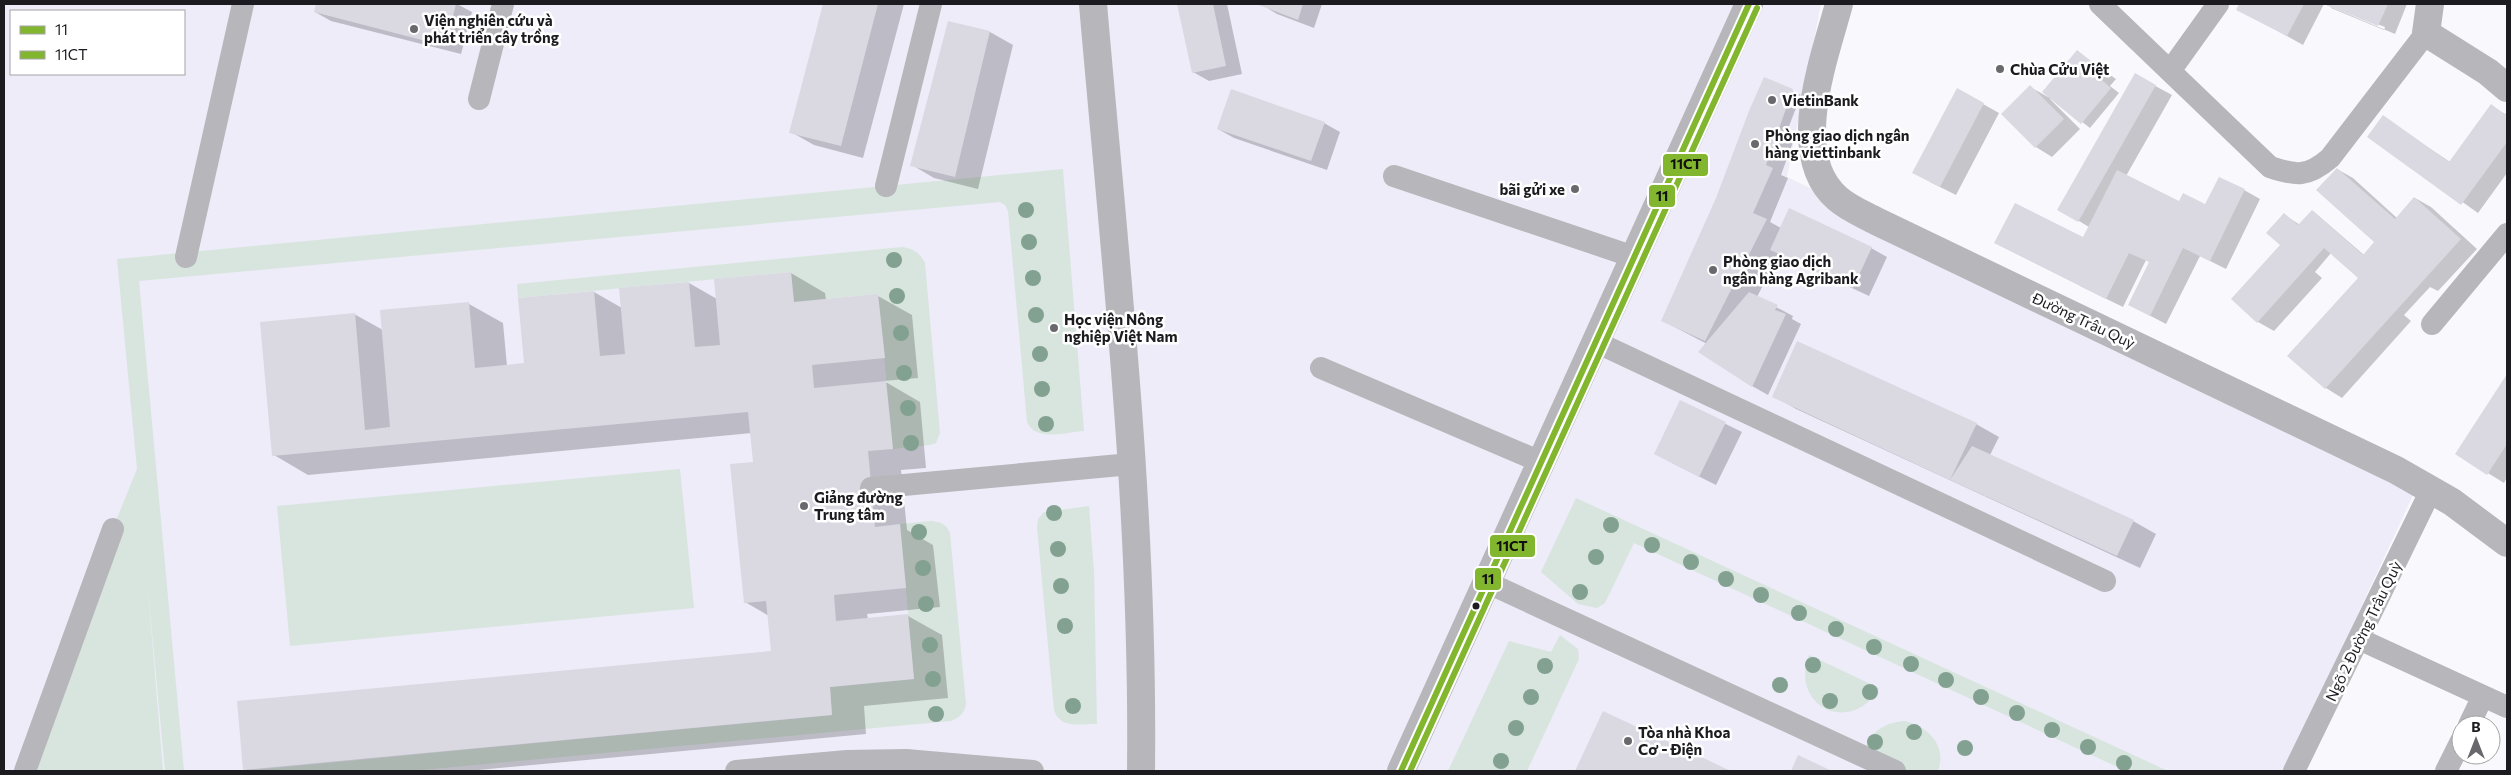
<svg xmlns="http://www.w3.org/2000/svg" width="2511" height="775" font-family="Commissioner,sans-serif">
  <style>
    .built { fill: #edecf8; fill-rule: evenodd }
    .green { fill: #d8e5de }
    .shadow { fill: #0003; fill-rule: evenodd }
    .building { fill: #dad9e2 }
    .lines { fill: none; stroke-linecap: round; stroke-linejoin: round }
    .service { stroke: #b6b6bb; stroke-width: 22 }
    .minor { stroke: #b6b6bb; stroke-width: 28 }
    .tertiary { stroke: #b6b6bb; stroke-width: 28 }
    .bus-1-casing { stroke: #fff; stroke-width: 10 }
    .bus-2-casing { stroke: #fff; stroke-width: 10 }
    .bus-1 { stroke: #82b62e; stroke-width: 6 }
    .bus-2 { stroke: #82b62e; stroke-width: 6 }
    .tree { fill: #82a191 }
    .poi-dot { fill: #69696d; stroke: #fff; stroke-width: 2 }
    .bus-dot { fill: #1c1c20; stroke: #fff; stroke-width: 2 }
    .labels { text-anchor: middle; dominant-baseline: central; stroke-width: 5; stroke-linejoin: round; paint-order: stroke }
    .poi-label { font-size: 15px; font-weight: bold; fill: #1c1c20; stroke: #fff; text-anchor: start }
    .street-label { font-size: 15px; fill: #1c1c20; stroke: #fff }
    .line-badge { stroke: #fff; stroke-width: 2 }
    .pale-badge-label { font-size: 14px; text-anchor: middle; font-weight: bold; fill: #111 }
  </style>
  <rect width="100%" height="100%" fill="#f8f8fd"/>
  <path class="built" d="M4,4H1821L1787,177L2421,478L2285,771H4ZM11,11H184V74H11Z"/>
  <path class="green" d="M1063,169L1084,431C1066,432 1035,442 1027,422L1008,211L1005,205L1000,202L139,281L184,771H165L148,590L163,771H15L137,469L117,259Z
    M902,247C914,249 919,252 925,263L940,433L936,443L930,445L893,449L878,294L794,302L791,272L518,298L517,284Z
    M680,469L694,608L290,646L277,506Z
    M1576,498L2168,771H2126L1634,543L1605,603L1597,608L1578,604L1541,572Z
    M1089,506L1094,572L1097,724C1080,724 1060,729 1054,710L1037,527L1038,519L1044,512Z
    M931,521C941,522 946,524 950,533L966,704C964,714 960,717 951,721L411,771H243L832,715L830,687L914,679L900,524Z
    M1560,635L1578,649L1579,659L1527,771H1448L1509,641L1551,652Z
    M1809,655L1879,688C1852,736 1789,707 1809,655Z
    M1905,721C1929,727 1947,746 1938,771H1909L1865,751C1869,731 1887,722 1905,721Z"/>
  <path class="shadow" d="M317,4H457L472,12L461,54L331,21L315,12Z
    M825,4H904L863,158L814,145L791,132Z
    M1178,4H1227L1242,74L1209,81L1193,72Z
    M1261,4H1322L1314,28L1277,14Z
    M2241,4H2407L2395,34L2324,4L2303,45L2238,9ZM2331,6L2385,27L2384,30L2331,8Z
    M949,23L990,32L1013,45L978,189L934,178L912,165Z
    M2078,52L2116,79L2110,86L2119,93L2090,128L2051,98L2050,99L2080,129L2052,157L2036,147L2030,87L2048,97Z
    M2135,75L2172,95L2126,176L2180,203L2206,206L2244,190L2260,199L2226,269L2200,256L2166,324L2145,313L2150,262L2146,260L2123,307L2080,286L2084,238L2089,227L2059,209Z
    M1765,79L1801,95L1788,129L1796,134L1781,175L1788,178L1770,222L1781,228L1871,248L1887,257L1869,296L1779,254L1757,297L1793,316L1792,319L1801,324L1768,395L1752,386L1707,344L1663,321L1717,199Z
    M1983,104L1999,113L1956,195L1930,182Z
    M2491,106L2507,115V173L2478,213L2369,136L2383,117L2450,162Z
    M1324,123L1340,132L1327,170L1234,138L1218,129Z
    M2337,169L2353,178L2397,218L2415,198L2431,207L2477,249L2438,291L2430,287L2404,315L2411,321L2342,398L2326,388L2289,356L2359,278L2331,253L2315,272L2322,278L2274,331L2258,322L2281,247L2285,215L2300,225L2313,211L2364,255L2380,246Z
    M791,273L825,293L826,300L878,296L912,315L918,378L884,381L920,402L926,468L901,470L907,530L933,545L940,607L867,614L868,619L908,616L942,635L948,698L864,706L866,734L468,771H248L245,769L772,652L769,616L745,602L754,463L752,433L308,475L274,455L354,314L383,330L469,304L503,323L507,366L525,365L594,292L622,308L689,283L717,299Z
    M2507,377V477L2504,483L2457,454Z
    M1774,396L1976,424L1999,437L1990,455L2133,521L2156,534L2140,568L1796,409Z
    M1681,402L1742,432L1716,485L1672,463Z
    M1604,713L1728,771H1576Z"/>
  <path class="building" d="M316,4H456L445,46L314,12Z
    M823,4H878L841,146L789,133Z
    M1177,4H1213L1226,66L1192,73Z
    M1256,4H1303L1298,20Z
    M2239,4H2304L2287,36L2236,10Z
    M2324,4H2388L2378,26Z
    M948,21L990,31L955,177L910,166Z
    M2077,50L2101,69L2096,75L2111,88L2081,124L2042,92Z
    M2135,73L2156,85L2078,222L2057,210Z
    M1764,77L1793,89L1766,165L1773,168L1753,213L1767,219L1705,341L1661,321L1716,198L1749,111Z
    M2030,85L2064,119L2035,148L2001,114Z
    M1957,88L1984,103L1940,187L1912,173Z
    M1231,89L1325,122L1311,161L1217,129Z
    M2491,104L2507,116V142L2461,205L2367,137L2383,115L2449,162Z
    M2337,168L2395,219L2414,197L2461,239L2325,389L2287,356L2358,278L2324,248L2257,323L2231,299L2280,245L2266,233L2284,213L2298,225L2312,210L2363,255L2374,242L2316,190Z
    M2117,170L2179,201L2183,193L2205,204L2219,177L2245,189L2210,261L2183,248L2150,316L2128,305L2149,262L2129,253L2106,299L1994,243L2015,203L2083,237Z
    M1789,208L1872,247L1853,288L1770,250Z
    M791,272L794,302L878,294L885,358L812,365L814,388L886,381L893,449L868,451L875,527L900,524L906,588L834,595L836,621L908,614L914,679L830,687L832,715L243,770L237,701L771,651L766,601L744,603L730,464L753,462L748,412L272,456L260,322L355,313L365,430L390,427L380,310L469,302L475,368L524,363L518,298L594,291L600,356L625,354L619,288L689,282L695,347L720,345L714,279Z
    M1749,292L1778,305L1775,310L1786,314L1752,387L1698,352Z
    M1797,341L1977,423L1950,480L1772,397Z
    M2507,374V444L2487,475L2455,454Z
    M1680,400L1726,422L1699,477L1654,454Z
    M1972,446L2134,520L2117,556L1950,480Z
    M1603,711L1731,771H1575Z
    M1798,755L1832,771H1791Z"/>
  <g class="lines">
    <path class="service" d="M2100,4L2270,167C2296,176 2308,177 2330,158L2426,33
      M2170,71L2218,4
      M479,99L503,4
      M1394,176L1634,257
      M886,186L931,4
      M186,257L243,4
      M2432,324L2507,234
      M1596,342L2105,581
      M1321,368L1541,462
      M871,488L1131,464
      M1486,582L1895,771
      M2359,639L2507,707
      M2469,725L2483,696
      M25,771L113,529
      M736,771L847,761L906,760L1033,771
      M2294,771L2431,490
      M2446,771L2461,741"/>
    <path class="minor" d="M1093,4C1115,259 1144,515 1141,771
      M2430,4L2426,33L2488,72L2507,88
      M1401,771L1749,4"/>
    <path class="tertiary" d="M1839,4C1825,57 1787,154 1837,198C1848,208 1863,214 1876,221L2396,470L2452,502L2507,543"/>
    <defs>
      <path id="bus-1" d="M1401,771L1749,4"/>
      <path id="bus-2" d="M1410,771L1757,8"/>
    </defs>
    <use href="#bus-1" class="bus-1-casing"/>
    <use href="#bus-2" class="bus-2-casing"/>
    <use href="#bus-1" class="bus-1"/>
    <use href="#bus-2" class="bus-2"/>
  </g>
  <g class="tree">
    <circle cx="1026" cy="210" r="8"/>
    <circle cx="1029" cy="242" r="8"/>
    <circle cx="894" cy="260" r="8"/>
    <circle cx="1033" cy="278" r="8"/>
    <circle cx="897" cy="296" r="8"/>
    <circle cx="1036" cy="315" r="8"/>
    <circle cx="901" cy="333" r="8"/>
    <circle cx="1040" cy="354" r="8"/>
    <circle cx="904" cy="373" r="8"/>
    <circle cx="1042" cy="389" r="8"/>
    <circle cx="908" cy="408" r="8"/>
    <circle cx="1046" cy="424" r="8"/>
    <circle cx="911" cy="443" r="8"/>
    <circle cx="1054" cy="513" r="8"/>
    <circle cx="1611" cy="525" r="8"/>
    <circle cx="919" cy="532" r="8"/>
    <circle cx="1652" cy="545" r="8"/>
    <circle cx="1058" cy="549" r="8"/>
    <circle cx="1596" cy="557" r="8"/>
    <circle cx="1691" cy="562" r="8"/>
    <circle cx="923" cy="568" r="8"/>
    <circle cx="1726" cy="579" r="8"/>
    <circle cx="1061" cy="586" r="8"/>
    <circle cx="1580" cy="592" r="8"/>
    <circle cx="1761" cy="595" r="8"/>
    <circle cx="926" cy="604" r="8"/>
    <circle cx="1799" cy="613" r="8"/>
    <circle cx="1065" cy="626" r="8"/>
    <circle cx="1836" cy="629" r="8"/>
    <circle cx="930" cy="645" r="8"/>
    <circle cx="1874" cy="647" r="8"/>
    <circle cx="1911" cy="664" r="8"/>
    <circle cx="1813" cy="665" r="8"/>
    <circle cx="1545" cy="666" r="8"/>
    <circle cx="933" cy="679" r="8"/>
    <circle cx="1946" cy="680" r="8"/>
    <circle cx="1780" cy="685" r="8"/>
    <circle cx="1870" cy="692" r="8"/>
    <circle cx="1531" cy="697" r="8"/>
    <circle cx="1981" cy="697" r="8"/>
    <circle cx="1830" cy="701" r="8"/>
    <circle cx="1073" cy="706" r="8"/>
    <circle cx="2017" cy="713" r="8"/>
    <circle cx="936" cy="714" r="8"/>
    <circle cx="1516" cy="728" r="8"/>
    <circle cx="2052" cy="730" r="8"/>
    <circle cx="1914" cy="732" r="8"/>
    <circle cx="1875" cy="742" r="8"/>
    <circle cx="2088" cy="747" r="8"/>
    <circle cx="1965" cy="748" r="8"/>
    <circle cx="1501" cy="761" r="8"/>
    <circle cx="2124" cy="763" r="8"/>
  </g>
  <g class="poi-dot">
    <circle cx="414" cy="29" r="5"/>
    <circle cx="2000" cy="69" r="5"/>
    <circle cx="1772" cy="100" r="5"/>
    <circle cx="1755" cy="144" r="5"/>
    <circle cx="1575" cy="189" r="5"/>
    <circle cx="1713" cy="270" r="5"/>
    <circle cx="1054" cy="328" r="5"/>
    <circle cx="804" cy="506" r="5"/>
    <circle cx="1628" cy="741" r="5"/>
  </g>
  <circle class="bus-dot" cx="1476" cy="606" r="4.5"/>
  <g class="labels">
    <g class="poi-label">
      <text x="424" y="20">Viện nghiên cứu và<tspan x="424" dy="17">phát triển cây trồng</tspan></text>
      <text x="2010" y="69">Chùa Cửu Việt</text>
      <text x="1782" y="100">VietinBank</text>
      <text x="1765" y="135">Phòng giao dịch ngân<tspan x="1765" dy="17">hàng viettinbank</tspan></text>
      <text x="1565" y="189" text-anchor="end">bãi gửi xe</text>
      <text x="1723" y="261">Phòng giao dịch<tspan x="1723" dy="17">ngân hàng Agribank</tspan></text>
      <text x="1064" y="319">Học viện Nông<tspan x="1064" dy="17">nghiệp Việt Nam</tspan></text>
      <text x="814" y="497">Giảng đường<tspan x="814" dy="17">Trung tâm</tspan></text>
      <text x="1638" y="732">Tòa nhà Khoa<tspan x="1638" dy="17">Cơ - Điện</tspan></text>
    </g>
    <g class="street-label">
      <text transform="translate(2084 320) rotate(25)">Đường Trâu Quỳ</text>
      <text transform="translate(2363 631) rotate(-64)">Ngõ 2 Đường Trâu Quỳ</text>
    </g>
  </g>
  <g class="line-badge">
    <rect x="1662" y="153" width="47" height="24" rx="5" fill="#82b62e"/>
    <rect x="1648" y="184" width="28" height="24" rx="5" fill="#82b62e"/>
    <rect x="1489" y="534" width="47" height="24" rx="5" fill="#82b62e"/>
    <rect x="1474" y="567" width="28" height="24" rx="5" fill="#82b62e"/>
  </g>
  <g class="pale-badge-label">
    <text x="1686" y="169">11CT</text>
    <text x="1662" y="201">11</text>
    <text x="1512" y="551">11CT</text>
    <text x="1488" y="584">11</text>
  </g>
  <rect width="2511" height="775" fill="none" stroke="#1c1c20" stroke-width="10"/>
  <rect x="10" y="10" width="175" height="65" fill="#ffffff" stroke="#a4a4a6"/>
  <rect x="20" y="26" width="25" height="8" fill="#82b62e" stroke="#a4a4a6"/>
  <text x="55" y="35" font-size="15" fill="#1c1c20">11</text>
  <rect x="20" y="51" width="25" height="8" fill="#82b62e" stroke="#a4a4a6"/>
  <text x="55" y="60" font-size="15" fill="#1c1c20">11CT</text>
  <g transform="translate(2476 740)"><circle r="24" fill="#ffffff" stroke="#a4a4a6"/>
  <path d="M0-4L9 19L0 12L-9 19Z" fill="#69696d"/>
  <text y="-8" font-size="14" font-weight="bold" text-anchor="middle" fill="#1c1c20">B</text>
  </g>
</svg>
